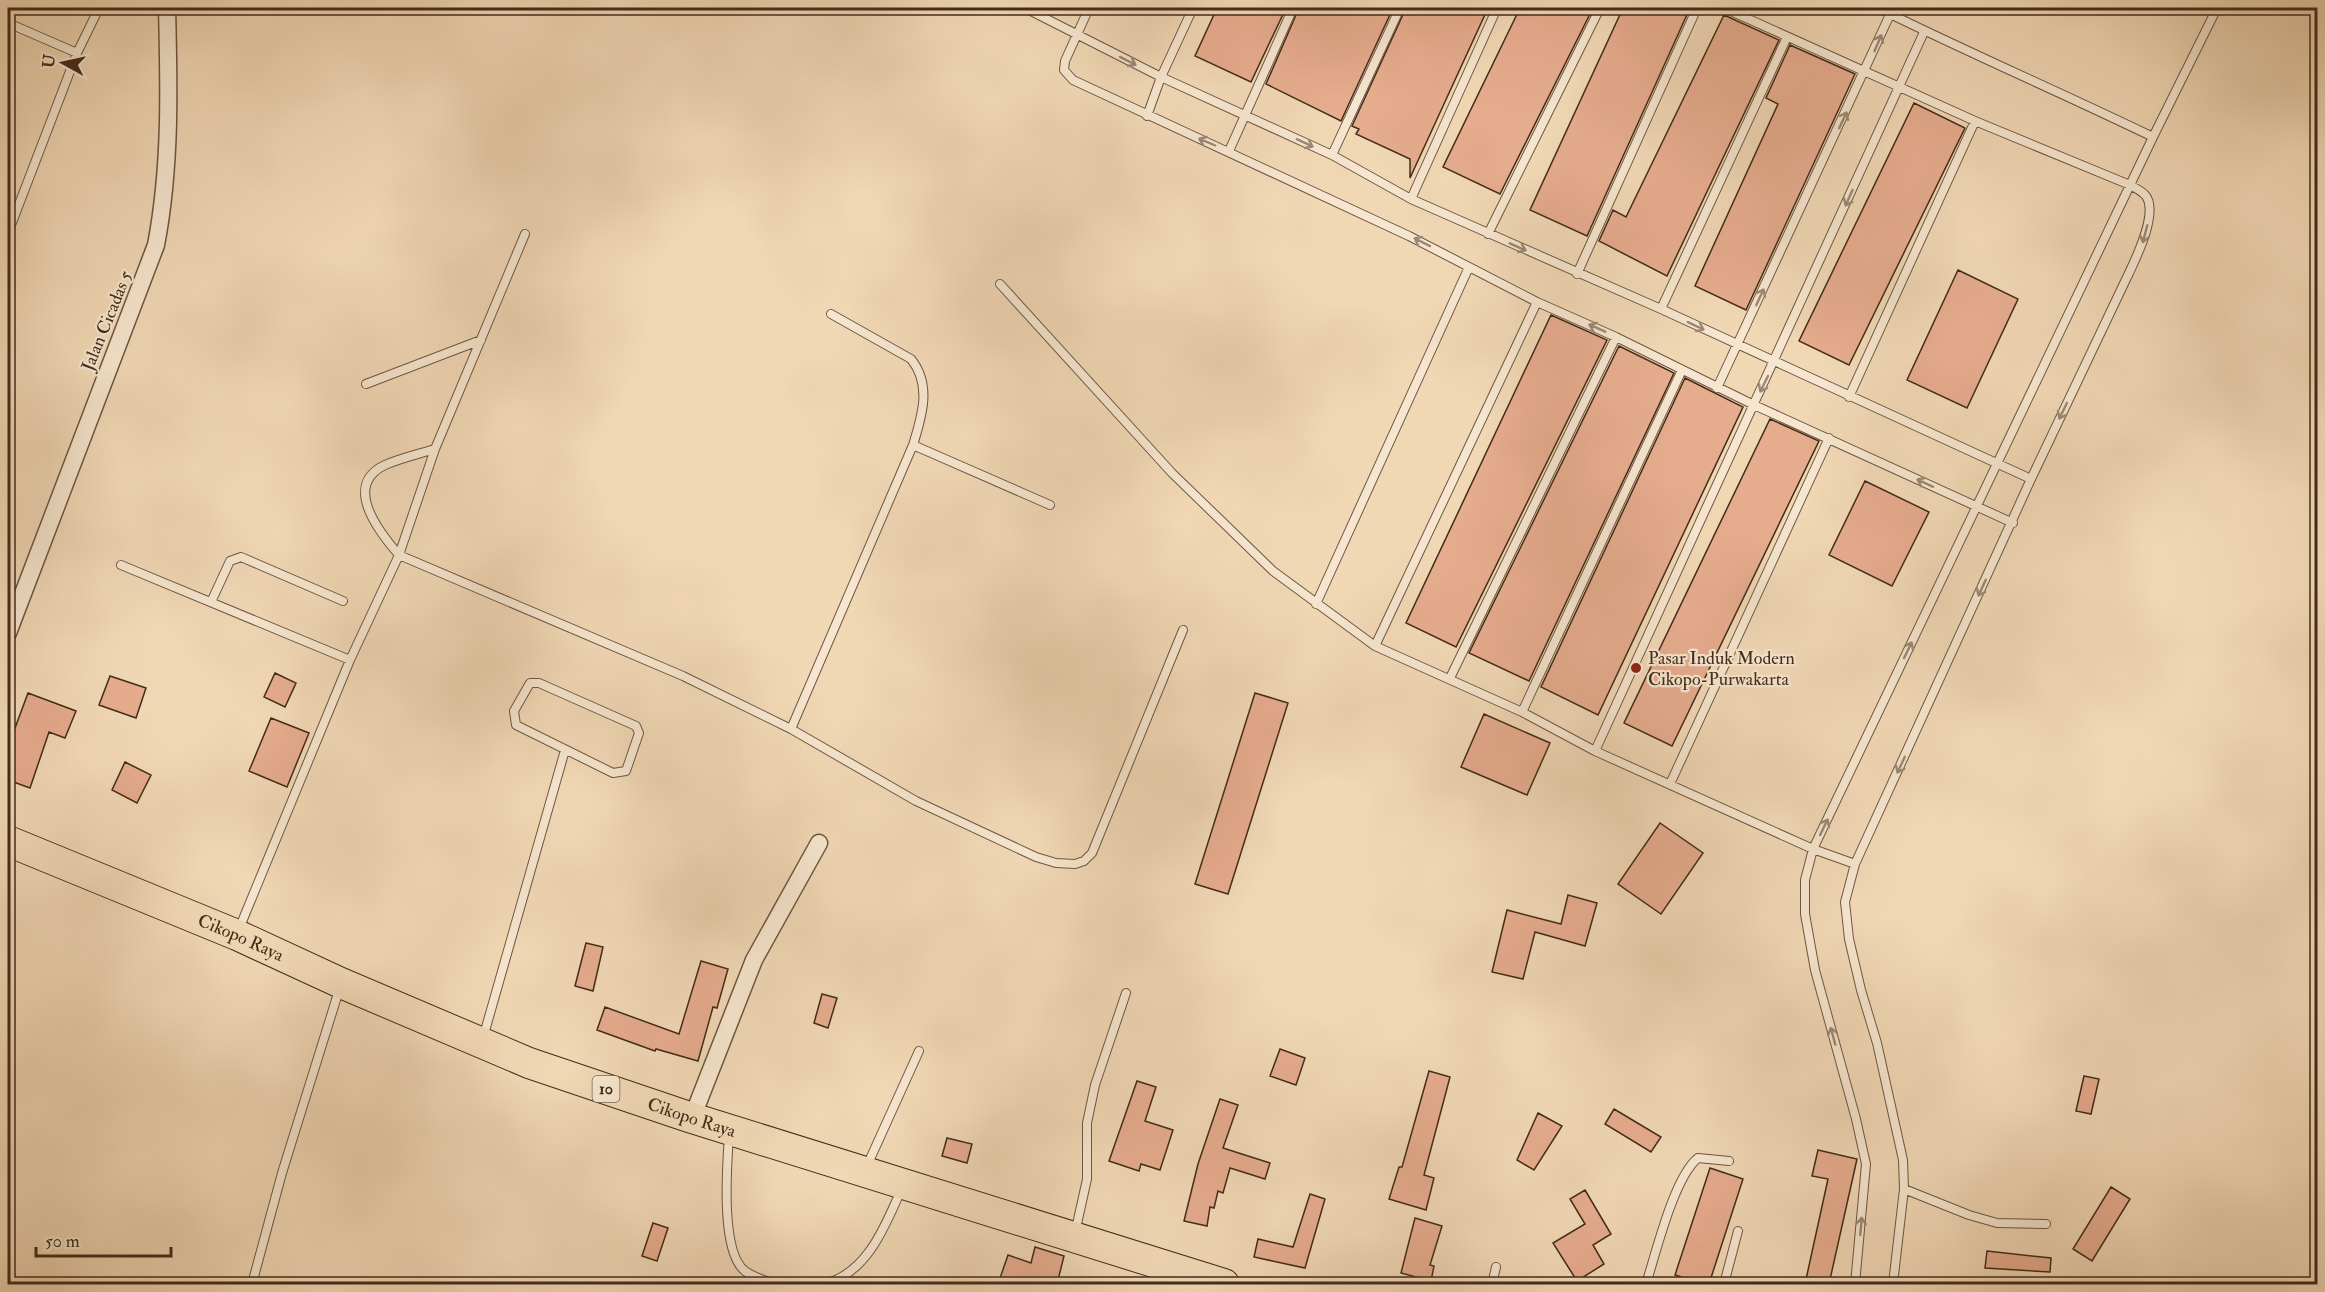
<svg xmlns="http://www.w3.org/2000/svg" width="2325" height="1292" font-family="'IM FELL Double Pica',serif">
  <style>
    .building { fill: #e6ac8e; stroke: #432b1a; stroke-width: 1.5 }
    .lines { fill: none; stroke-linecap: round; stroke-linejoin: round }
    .lane-casing { stroke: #6e5641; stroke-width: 10 }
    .street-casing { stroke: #6e5641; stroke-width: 19 }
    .highway-casing { stroke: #432b1a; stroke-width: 32 }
    .lane { stroke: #f6e6cf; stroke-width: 8 }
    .street { stroke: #f6e6cf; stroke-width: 16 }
    .highway { stroke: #f1d8b5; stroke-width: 30 }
    .oneway { stroke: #9c8874 }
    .poi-dot { fill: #8f2418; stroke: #f6e6cf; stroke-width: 2 }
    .labels { text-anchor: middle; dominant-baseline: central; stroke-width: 4.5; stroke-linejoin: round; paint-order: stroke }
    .shield { fill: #f6e6cf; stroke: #796350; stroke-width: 1.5 }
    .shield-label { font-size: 16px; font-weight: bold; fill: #432b1a }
    .street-label { font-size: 18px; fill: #432b1a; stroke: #f6e6cf }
    .poi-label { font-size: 18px; fill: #432b1a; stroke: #f6e6cf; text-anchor: start }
  </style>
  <rect width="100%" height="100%" fill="#f1d8b5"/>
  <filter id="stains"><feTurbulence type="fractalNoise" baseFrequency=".00333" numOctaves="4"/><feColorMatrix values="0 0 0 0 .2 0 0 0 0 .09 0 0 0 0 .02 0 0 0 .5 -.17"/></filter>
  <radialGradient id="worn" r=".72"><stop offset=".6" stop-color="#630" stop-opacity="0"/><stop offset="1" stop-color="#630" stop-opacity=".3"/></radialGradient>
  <path class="building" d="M1217,8H1286L1251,82L1195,56Z
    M1299,8H1393L1341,121L1266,84Z
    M1406,8H1488L1410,178V159L1356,134L1359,129L1352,126Z
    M1520,8H1593L1500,194L1443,167Z
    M1623,8H1690L1587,236L1530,210Z
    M1724,15L1779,40L1667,276L1599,241L1613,210L1626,217Z
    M1790,45L1855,74L1746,310L1695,286L1778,104L1766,98Z
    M1914,103L1965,128L1849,365L1799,341Z
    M1958,270L2018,299L1967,408L1907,380Z
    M1551,315L1607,340L1456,647L1406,623Z
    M1619,346L1674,373L1529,681L1469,653Z
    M1685,378L1743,407L1598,715L1541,687Z
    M1770,419L1819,441L1672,746L1624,723Z
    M1865,481L1929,512L1892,586L1829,555Z
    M275,673L296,683L285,707L264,697Z
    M110,676L146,688L136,718L99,705Z
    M28,693L76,711L65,738L49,732L30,788L8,780V747Z
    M1255,693L1288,703L1228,894L1195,884Z
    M1484,714L1550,743L1527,795L1461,767Z
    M271,718L309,733L287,787L249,771Z
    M125,762L151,775L137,803L112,790Z
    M1660,823L1703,853L1661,914L1618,884Z
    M1568,895L1597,903L1585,946L1535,932L1523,979L1492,972L1507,910L1561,924Z
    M586,943L603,947L593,991L575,986Z
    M701,961L728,969L717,1008L713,1007L698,1061L656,1049L655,1051L597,1030L605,1007L679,1034Z
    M822,994L837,998L828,1028L814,1023Z
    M1280,1049L1305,1058L1296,1085L1270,1076Z
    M1429,1071L1450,1077L1424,1175L1434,1178L1426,1210L1389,1199L1399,1167H1402Z
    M2084,1076L2099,1079L2091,1114L2076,1111Z
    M1137,1081L1156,1087L1145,1121L1173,1130L1160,1170L1141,1164L1139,1171L1109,1161Z
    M1220,1099L1238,1105L1223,1148L1270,1163L1265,1179L1230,1168L1223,1193L1218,1191L1214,1208L1210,1207L1207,1226L1184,1221L1198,1164Z
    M1614,1109L1661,1137L1651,1152L1605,1124Z
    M1538,1113L1562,1126L1534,1170L1517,1160Z
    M947,1138L972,1144L967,1163L942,1156Z
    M1818,1150L1857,1159L1829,1284H1805L1828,1179L1812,1176Z
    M1710,1168L1743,1179L1709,1284H1703L1675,1275Z
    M2111,1187L2130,1199L2092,1261L2073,1249Z
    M1585,1190L1611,1234L1593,1245L1604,1264L1577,1281L1553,1243L1585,1224L1570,1199Z
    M1310,1194L1325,1199L1305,1268L1254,1257L1258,1239L1293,1247Z
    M1415,1218L1442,1226L1430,1265L1434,1266L1431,1281L1401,1273Z
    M653,1223L668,1228L657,1261L642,1256Z
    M1035,1247L1064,1256L1057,1284H998L1008,1255L1031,1263Z
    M1987,1251L2051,1258L2050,1272L1985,1268Z"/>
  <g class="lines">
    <defs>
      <path id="lane" d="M1025,8L1161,77L1332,155L1411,199L1661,309L2031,479
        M1089,8L1065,61L1064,70L1073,80L1409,236L1537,302L1616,337L1754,405L2013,523
        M1724,8L1975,121L2130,185C2135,188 2142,191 2146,196C2158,213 2137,256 2129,273L2031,479L1855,864L1845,902L1849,939L1861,990L1877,1043L1903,1160L1904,1189L1893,1284
        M1878,8C1969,53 2062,93 2153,137L2217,8
        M8,23L77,53
        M1147,116L1161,77L1193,8
        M1229,151L1293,8
        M1332,155L1400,8
        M1411,199L1497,8
        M8,233L77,53L99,8
        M1488,234L1600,8
        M1577,274L1697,8
        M1000,284L1172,473L1273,571L1375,646L1522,712L1595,751L1813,849L1855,864
        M1661,309L1787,37
        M366,384L481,340
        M1717,388L1893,8
        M1849,397L1975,121
        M913,445L1050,505
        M435,449C419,454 401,458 385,465C342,485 379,532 399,555L435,449L525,234
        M121,565L350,660
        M211,602L230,561L241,557L343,601
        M1316,604L1469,267
        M1375,646L1537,302
        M1450,678L1616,337
        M530,683H539L636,726L639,733L626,771L613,773L516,725L514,711Z
        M1522,712L1682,370
        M791,729L913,445C922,416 932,385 911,359L831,314
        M1595,751L1924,32
        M1670,784L1829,438
        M239,929L350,660L399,555L683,676L791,729L916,801L1036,857L1056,863L1075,864L1084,861L1092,853L1183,630
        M483,1038L565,750
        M729,1135C727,1165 720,1252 745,1271C753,1277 766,1281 775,1284
        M866,1168L919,1051
        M1904,1189L1969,1215L1997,1223L2046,1224
        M1075,1233L1087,1179V1123L1095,1085L1126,993
        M252,1284L282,1173L340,987
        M823,1284C866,1275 885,1227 901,1190
        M1492,1284L1496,1267
        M1646,1284C1656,1253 1674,1177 1698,1158L1729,1161
        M1724,1284L1738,1231
        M1855,1284L1866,1164L1856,1119L1815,970L1805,914V880L1813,849L2153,137"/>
      <path id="street" d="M8,633L156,245C171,167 169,87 167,8
        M692,1118L754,960L819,843"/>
      <g id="highway">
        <path id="s1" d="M8,841L237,935L341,983L529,1063L692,1118L1224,1284"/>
      </g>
    </defs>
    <use href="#lane" class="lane-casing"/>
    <use href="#street" class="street-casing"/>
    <use href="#highway" class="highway-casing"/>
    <use href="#lane" class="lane"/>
    <use href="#street" class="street"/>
    <use href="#highway" class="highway"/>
  </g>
  <defs><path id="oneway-shaft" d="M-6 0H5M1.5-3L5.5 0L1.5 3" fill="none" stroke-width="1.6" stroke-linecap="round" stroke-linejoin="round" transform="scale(1.5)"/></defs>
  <g class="oneway">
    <use href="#oneway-shaft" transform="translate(1878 43) rotate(-67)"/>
    <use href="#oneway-shaft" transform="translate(1128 61) rotate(27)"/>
    <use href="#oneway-shaft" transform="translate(1843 120) rotate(-65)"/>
    <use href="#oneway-shaft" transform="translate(1207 142) rotate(-157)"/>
    <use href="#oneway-shaft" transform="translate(1305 143) rotate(25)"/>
    <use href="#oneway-shaft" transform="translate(1849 198) rotate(114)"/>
    <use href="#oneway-shaft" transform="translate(2145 234) rotate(105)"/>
    <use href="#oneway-shaft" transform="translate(1422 242) rotate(-153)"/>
    <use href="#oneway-shaft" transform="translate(1518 247) rotate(24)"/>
    <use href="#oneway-shaft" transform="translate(1760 297) rotate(-65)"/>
    <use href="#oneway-shaft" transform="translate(1696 326) rotate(26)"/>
    <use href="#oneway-shaft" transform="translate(1597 328) rotate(-156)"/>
    <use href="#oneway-shaft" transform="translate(1764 384) rotate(116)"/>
    <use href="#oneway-shaft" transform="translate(2063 411) rotate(116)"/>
    <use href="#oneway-shaft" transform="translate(1925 483) rotate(-155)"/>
    <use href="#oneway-shaft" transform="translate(1982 588) rotate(115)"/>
    <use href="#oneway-shaft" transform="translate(1908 650) rotate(-64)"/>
    <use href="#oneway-shaft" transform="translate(1901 765) rotate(115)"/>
    <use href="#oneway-shaft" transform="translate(1824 827) rotate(-64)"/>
    <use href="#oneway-shaft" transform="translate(1833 1036) rotate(-105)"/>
    <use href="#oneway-shaft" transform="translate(1861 1226) rotate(-85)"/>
  </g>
  <circle class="poi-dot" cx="1636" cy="668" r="6"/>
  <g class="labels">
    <rect class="shield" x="592.5" y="1076" width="27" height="26" rx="4.5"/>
    <g class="shield-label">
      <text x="606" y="1089">10</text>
    </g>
    <g class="street-label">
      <text transform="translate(107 321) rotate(-68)">Jalan Cicadas 5</text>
      <text stroke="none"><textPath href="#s1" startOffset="252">Cikopo Raya</textPath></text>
      <text stroke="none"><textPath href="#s1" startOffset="738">Cikopo Raya</textPath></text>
    </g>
    <g class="poi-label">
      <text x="1648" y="658">Pasar Induk Modern<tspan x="1648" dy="21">Cikopo-Purwakarta</tspan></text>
    </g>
  </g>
  <rect width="2325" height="1292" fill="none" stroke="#f1d8b5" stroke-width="30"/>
  <rect x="9" y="9" width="2307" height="1274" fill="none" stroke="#432b1a" stroke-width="3"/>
  <rect x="15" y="15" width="2295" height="1262" fill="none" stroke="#432b1a" stroke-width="1.5"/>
  <g transform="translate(63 63) rotate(278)" stroke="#f6e6cf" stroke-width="4.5" paint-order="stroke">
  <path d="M0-4.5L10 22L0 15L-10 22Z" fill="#432b1a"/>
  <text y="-9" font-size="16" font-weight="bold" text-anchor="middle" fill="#432b1a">U</text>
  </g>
  <path d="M36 1247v9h135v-9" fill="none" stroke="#432b1a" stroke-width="3"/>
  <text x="45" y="1247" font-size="18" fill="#432b1a" stroke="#f6e6cf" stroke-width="4.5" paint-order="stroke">50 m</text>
  <rect width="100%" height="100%" filter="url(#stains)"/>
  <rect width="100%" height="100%" fill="url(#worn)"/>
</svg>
